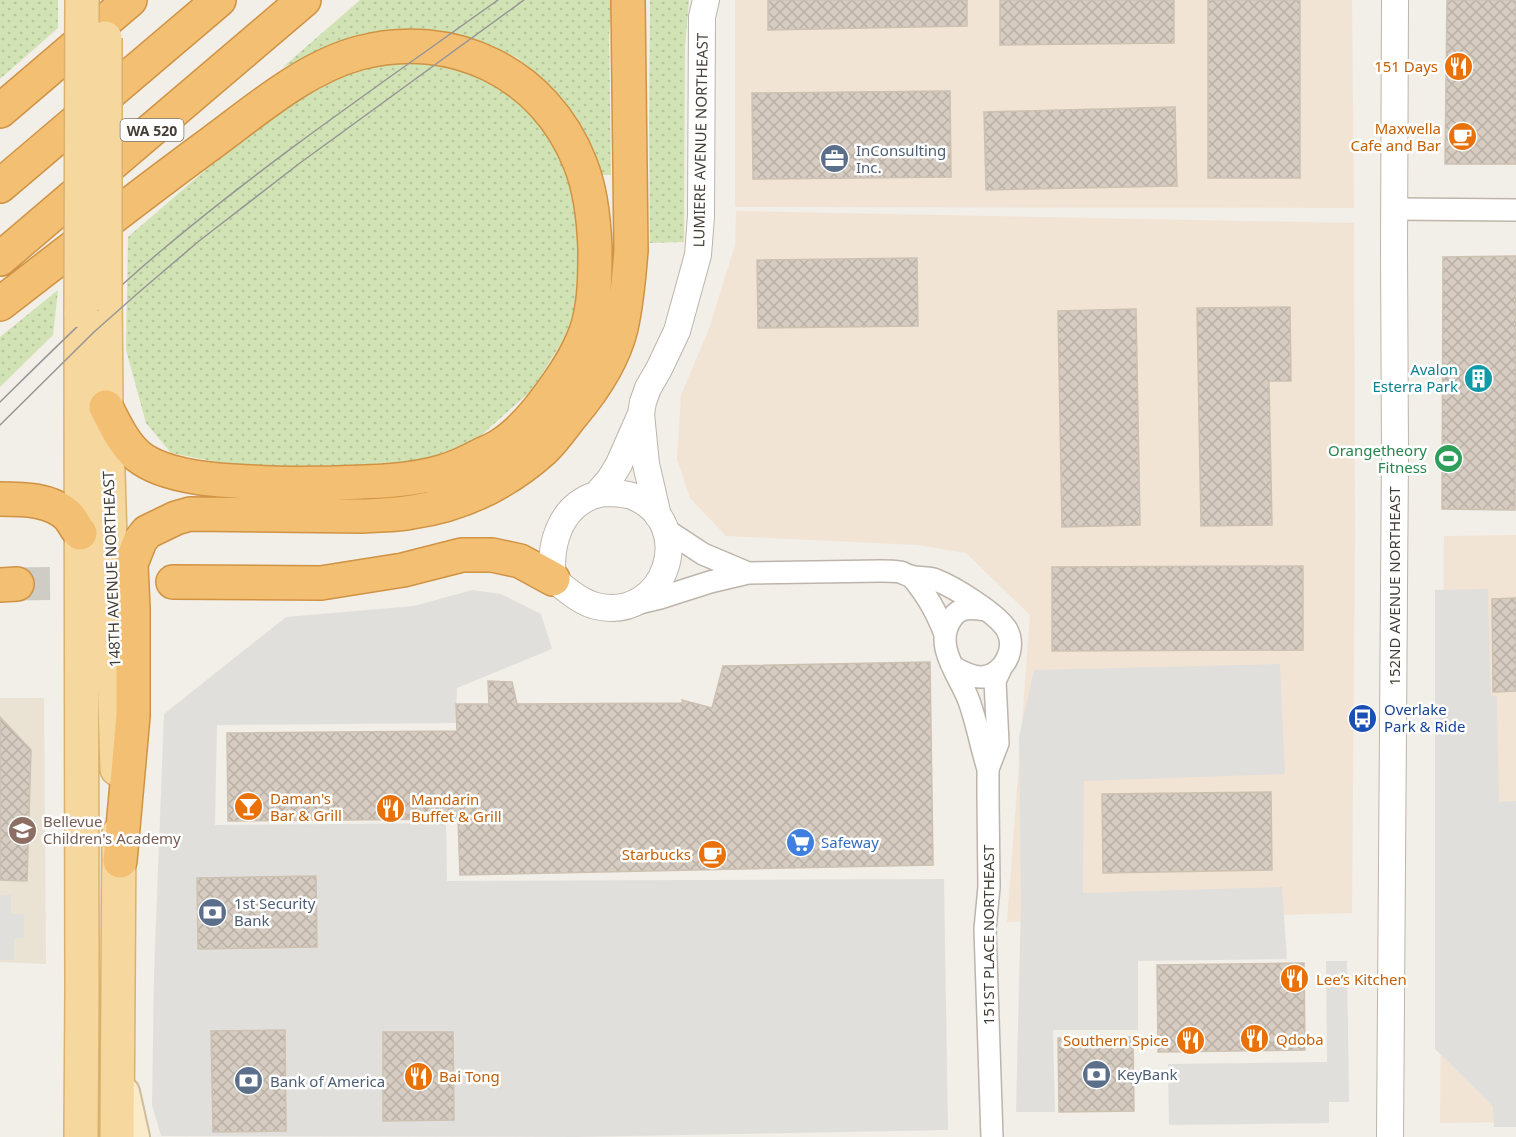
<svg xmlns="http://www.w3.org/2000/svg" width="1516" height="1137" font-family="'Noto Sans',sans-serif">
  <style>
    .commercial { fill: #f2e4d4 }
    .education { fill: #eae2d3 }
    .grass { fill: url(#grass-dots) }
    .parking { fill: #e1dfdc; fill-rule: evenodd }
    .building { fill: url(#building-cross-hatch); stroke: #cdc1b2; stroke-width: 1.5 }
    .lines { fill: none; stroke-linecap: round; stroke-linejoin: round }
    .motorway-tunnel { stroke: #cfcbc5; stroke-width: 33; stroke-dasharray: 33 16; stroke-linecap: butt }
    .minor-casing { stroke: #bdb5ab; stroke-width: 24 }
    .tertiary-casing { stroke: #bdb5ab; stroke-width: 28 }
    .secondary-casing { stroke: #cebd9a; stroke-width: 32 }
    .primary-casing { stroke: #dab26e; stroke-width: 36 }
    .motorway-casing { stroke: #d09344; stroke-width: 36 }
    .minor { stroke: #fff; stroke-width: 21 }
    .tertiary { stroke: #fff; stroke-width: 26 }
    .secondary { stroke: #faebca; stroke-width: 28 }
    .primary { stroke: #f6d79d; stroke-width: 33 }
    .motorway { stroke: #f2bf73; stroke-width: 33 }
    .tram { stroke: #969696; stroke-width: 1.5 }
    .primary-bridge-casing { stroke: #dab26e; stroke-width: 36; stroke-linecap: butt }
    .primary-bridge { stroke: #f6d79d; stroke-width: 33 }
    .labels { text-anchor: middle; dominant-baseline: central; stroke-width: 5; stroke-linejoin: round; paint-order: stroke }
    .shield { fill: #fff; stroke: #7d7873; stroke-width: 1.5 }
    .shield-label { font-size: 14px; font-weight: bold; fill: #453e37 }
    .food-label { font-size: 15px; fill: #c56008; stroke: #fff; text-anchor: start }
    .street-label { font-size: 15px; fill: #453e37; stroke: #fff }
    .service-label { font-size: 15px; fill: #4e5e75; stroke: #fff; text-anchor: start }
    .culture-label { font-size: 15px; fill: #0d838f; stroke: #fff; text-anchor: end }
    .leisure-label { font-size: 15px; fill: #27864d; stroke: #fff; text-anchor: end }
    .transit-label { font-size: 15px; fill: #164399; stroke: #fff; text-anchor: start }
    .education-label { font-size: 15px; fill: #785e54; stroke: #fff; text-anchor: start }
    .shop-label { font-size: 15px; fill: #366cbe; stroke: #fff; text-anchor: start }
  </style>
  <defs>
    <pattern id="grass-dots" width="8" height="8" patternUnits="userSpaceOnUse" patternTransform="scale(1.5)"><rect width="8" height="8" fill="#d1e3b4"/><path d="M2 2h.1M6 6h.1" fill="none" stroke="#b5c49b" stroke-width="1.8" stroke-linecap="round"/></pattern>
    <pattern id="building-cross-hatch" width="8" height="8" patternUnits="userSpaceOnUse" patternTransform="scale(1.5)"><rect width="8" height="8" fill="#d6ccc1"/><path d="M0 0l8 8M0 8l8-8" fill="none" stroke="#b9b0a6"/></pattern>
  </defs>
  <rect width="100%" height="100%" fill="#f2eee8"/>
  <path class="commercial" d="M735,0H1352L1354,208L735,207Z
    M736,211L1354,223L1355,535L1352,913L1007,922L1030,615L966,553L917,545L726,536L690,498L677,459L681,395L709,329L735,245Z
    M1516,535V1122L1440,1123L1444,536Z"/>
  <path class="education" d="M0,698H44L46,964L0,962Z"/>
  <path class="grass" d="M0,0H58V28L0,79Z
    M360,0H612L609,35L611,175H601L577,118L551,87L518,58L478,41L438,30L366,37L283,67Z
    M650,0H689L685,46L684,242L650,243L649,122Z
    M433,61L496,82L543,126L570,172L584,272L573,323L534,388L476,440L420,461L305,468L227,464L171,453L146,423L126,350L128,237L253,129L337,78L384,63Z
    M58,290L53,335L0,387V337Z"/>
  <path class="parking" d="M1488,589L1491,695L1497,697L1499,802L1516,801V1127H1494L1493,1106L1435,1049V590Z
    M472,590L501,594L541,614L552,649L457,688L456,723L217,725L215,825L446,823L447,881L944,879L948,1130L576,1137L161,1136L152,1105L154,975L164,714L286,617L414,606ZM316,877L317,947L198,949L197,879ZM285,1030L286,1130L213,1132L212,1031ZM452,1032L453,1120L383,1121V1033Z
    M1280,664L1285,774L1084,781L1083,893L1282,887L1287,959L1138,961V1030H1053L1055,1112H1016L1021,902L1019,737L1034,670Z
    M0,895H11V914H24V938H14V960H0Z
    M1326,961H1347L1349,1102H1329V1123L1169,1125L1168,1064L1327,1062Z"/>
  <path class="building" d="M768,0H967V26L768,30Z
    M1000,0H1174V43L1000,45Z
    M1208,0H1300V178H1208Z
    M1447,0H1516V164H1445Z
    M950,91L951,177L753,179L752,93Z
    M1175,107L1177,186L986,190L984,112Z
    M1516,256L1515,510L1442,509L1443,257Z
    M917,258L918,326L758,328L757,260Z
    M1290,307L1291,381H1269L1272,525L1201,526L1197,308Z
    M1136,309L1140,525L1062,527L1058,311Z
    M1303,566V650L1052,651V567Z
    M1516,598V691L1493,692L1492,599Z
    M930,662L933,865L460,875L458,819L228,821L227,733L457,731L456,704H489L488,681L512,682L517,704L683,703L682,700L712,708L723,666Z
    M0,717L31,750L27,881L0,880Z
    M1271,792L1272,870L1103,873L1102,794Z
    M316,876L317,947L198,949L197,878Z
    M1304,963L1305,1050L1158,1052L1157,965Z
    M285,1030L286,1131L213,1132L211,1031Z
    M383,1032H453L454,1120L383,1121Z
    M1133,1037L1134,1111L1059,1112L1058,1038Z"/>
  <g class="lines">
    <path class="motorway-tunnel" d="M17,584L173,582"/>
    <defs>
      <path id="minor" d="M1394,209L1516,210
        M665,529L703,554L748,573
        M911,576C927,595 936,611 945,634
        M635,604L660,598L710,582L748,573L881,571C887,571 894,571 900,572C904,573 908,576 913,577C920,578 929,577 936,580C954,587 998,614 1007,630C1017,649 1004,674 983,677C973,678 962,672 953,667
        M986,610C972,608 960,606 952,618C932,645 960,676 969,701C977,723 981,747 988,769
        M992,1137L985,929L989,887L988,797V769L998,743L995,681L1001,668"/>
      <path id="tertiary" d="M613,493C619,494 626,494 632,496C699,523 666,623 596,606C580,602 566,589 553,579C549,546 559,507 595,495C601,493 607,493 613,493Z
        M596,495L610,479L619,464L641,414
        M658,516L646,464L641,414L643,402L648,388L659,369L677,331L698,255L701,216L702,17L706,0
        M1390,1137L1395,454L1394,250L1395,0"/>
      <path id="secondary" d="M125,1092L135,1137"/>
      <path id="primary" d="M105,295L106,407L117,769
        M81,311L82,992L81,1137
        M117,1137L119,833"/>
      <path id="motorway" d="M0,111L130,0
        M0,186L219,0
        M0,259L304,0
        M0,304C70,250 139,196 210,144C255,111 304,68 359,53C452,28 545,73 580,163C591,190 594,220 595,249C595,274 595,298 589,322C582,348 567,371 551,393C538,411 520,433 501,445C495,449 488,452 481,455C468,462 455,468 441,472C406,482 367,482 332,483C312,483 293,484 273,483C235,481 169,481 138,456C123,443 115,424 106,407
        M0,499C23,499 52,499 69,517C73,522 76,528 80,533
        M173,582L321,583L403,570L462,555H492L520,561L553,579
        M0,585L17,584
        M120,861L133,716V609L131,564L140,541L147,532L176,518L190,514L362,516C379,515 396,515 412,512C461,505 506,483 543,450C554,440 563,426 572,415C594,389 613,361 621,328C627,302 629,276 631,250L628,0"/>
    </defs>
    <use href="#minor" class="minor-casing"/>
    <use href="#tertiary" class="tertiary-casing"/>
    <use href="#secondary" class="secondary-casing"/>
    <use href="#primary" class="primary-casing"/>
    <use href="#motorway" class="motorway-casing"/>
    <use href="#minor" class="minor"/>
    <use href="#tertiary" class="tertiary"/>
    <use href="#secondary" class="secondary"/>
    <use href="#primary" class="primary"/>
    <use href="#motorway" class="motorway"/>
    <path class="tram" d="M0,402C53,350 105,298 162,250C269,160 385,81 498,0
      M0,425L94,332L138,293L199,241L300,163L524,0"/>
    <defs>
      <path id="primary-bridge" d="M105,38V295
        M81,311L82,0"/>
    </defs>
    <use href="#primary-bridge" class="primary-bridge-casing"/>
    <use href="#primary-bridge" class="primary-bridge"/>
  </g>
  <defs>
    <symbol id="restaurant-disc" viewBox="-11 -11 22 22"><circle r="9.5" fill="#e8710a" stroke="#fff"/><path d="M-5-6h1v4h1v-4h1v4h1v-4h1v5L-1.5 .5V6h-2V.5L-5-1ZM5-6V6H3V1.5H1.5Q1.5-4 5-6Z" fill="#fff"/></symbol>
    <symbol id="cafe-disc" viewBox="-11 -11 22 22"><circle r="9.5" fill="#e8710a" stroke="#fff"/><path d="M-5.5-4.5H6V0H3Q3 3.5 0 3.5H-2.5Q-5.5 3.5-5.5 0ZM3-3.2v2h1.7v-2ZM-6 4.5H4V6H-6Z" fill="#fff"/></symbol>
    <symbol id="office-disc" viewBox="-11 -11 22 22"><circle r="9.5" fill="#5c6f8a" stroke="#fff"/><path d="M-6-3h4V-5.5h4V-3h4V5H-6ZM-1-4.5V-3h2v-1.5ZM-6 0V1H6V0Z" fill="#fff"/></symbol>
    <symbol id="building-disc" viewBox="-11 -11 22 22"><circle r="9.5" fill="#0f9aa8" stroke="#fff"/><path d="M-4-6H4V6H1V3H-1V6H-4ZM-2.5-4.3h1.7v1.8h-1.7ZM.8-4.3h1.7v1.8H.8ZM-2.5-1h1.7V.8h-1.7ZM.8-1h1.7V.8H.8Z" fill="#fff"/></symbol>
    <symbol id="stadium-disc" viewBox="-11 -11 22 22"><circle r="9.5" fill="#2e9e5b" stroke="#fff"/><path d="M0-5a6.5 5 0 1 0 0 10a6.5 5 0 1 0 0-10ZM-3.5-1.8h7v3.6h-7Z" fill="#fff"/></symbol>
    <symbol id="bus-disc" viewBox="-11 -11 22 22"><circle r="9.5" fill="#1a4fb4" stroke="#fff"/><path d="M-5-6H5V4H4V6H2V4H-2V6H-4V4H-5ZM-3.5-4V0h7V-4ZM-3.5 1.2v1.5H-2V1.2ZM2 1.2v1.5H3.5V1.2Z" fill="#fff"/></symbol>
    <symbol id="bar-disc" viewBox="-11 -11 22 22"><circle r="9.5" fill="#e8710a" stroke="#fff"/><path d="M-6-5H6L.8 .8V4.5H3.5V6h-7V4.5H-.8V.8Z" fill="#fff"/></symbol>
    <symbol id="school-disc" viewBox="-11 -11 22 22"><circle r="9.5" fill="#8d6e63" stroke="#fff"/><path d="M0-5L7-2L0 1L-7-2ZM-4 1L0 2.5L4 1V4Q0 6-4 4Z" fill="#fff"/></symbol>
    <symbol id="supermarket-disc" viewBox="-11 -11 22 22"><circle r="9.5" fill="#3f7fe0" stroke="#fff"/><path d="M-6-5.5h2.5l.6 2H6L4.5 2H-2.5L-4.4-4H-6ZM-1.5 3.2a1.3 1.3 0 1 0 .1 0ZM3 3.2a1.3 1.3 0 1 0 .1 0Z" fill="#fff"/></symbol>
    <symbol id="bank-disc" viewBox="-11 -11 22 22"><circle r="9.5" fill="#5c6f8a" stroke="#fff"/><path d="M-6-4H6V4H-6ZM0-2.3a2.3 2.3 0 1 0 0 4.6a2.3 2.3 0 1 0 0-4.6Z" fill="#fff"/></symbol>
  </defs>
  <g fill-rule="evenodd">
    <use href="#restaurant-disc" x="1442" y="50" width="33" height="33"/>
    <use href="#cafe-disc" x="1446" y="120" width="33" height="33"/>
    <use href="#office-disc" x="818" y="142" width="33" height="33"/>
    <use href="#building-disc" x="1462" y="362" width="33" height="33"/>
    <use href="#stadium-disc" x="1432" y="442" width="33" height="33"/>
    <use href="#bus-disc" x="1346" y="702" width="33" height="33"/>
    <use href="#bar-disc" x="232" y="790" width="33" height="33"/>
    <use href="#restaurant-disc" x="374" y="792" width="33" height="33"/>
    <use href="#school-disc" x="6" y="814" width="33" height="33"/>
    <use href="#supermarket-disc" x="784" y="826" width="33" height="33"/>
    <use href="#cafe-disc" x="696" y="838" width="33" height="33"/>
    <use href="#bank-disc" x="196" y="896" width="33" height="33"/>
    <use href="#restaurant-disc" x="1278" y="962" width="33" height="33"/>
    <use href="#restaurant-disc" x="1238" y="1022" width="33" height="33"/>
    <use href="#restaurant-disc" x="1174" y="1024" width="33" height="33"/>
    <use href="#bank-disc" x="1080" y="1058" width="33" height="33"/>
    <use href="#restaurant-disc" x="402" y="1060" width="33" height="33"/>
    <use href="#bank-disc" x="232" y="1064" width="33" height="33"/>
  </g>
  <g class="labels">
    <rect class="shield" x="120.5" y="119" width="63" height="22" rx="4.5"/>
    <g class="shield-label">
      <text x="152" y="130">WA 520</text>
    </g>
    <g class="food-label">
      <text x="1438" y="66" text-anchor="end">151 Days</text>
      <text x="1441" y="128" text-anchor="end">Maxwella<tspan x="1441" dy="17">Cafe and Bar</tspan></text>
      <text x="270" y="798">Daman's<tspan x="270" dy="17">Bar &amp; Grill</tspan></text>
      <text x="411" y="799">Mandarin<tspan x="411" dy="17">Buffet &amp; Grill</tspan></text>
      <text x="691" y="854" text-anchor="end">Starbucks</text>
      <text x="1316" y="979">Lee’s Kitchen</text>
      <text x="1276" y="1039">Qdoba</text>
      <text x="1169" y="1040" text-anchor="end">Southern Spice</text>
      <text x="439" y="1076">Bai Tong</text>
    </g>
    <g class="street-label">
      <text transform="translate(700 140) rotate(-89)">LUMIERE AVENUE NORTHEAST</text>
      <text transform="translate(111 569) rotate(-92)">148TH AVENUE NORTHEAST</text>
      <text transform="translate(1394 586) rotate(-90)">152ND AVENUE NORTHEAST</text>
      <text transform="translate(988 935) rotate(-90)">151ST PLACE NORTHEAST</text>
    </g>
    <g class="service-label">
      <text x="856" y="150">InConsulting<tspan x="856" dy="17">Inc.</tspan></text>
      <text x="234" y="903">1st Security<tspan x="234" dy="17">Bank</tspan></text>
      <text x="1117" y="1074">KeyBank</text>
      <text x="270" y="1081">Bank of America</text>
    </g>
    <g class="culture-label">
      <text x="1458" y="369">Avalon<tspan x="1458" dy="17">Esterra Park</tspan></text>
    </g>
    <g class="leisure-label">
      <text x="1427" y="450">Orangetheory<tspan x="1427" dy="17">Fitness</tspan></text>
    </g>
    <g class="transit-label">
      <text x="1384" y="709">Overlake<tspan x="1384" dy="17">Park &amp; Ride</tspan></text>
    </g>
    <g class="education-label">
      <text x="43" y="821">Bellevue<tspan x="43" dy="17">Children's Academy</tspan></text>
    </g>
    <g class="shop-label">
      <text x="821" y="842">Safeway</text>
    </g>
  </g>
</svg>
